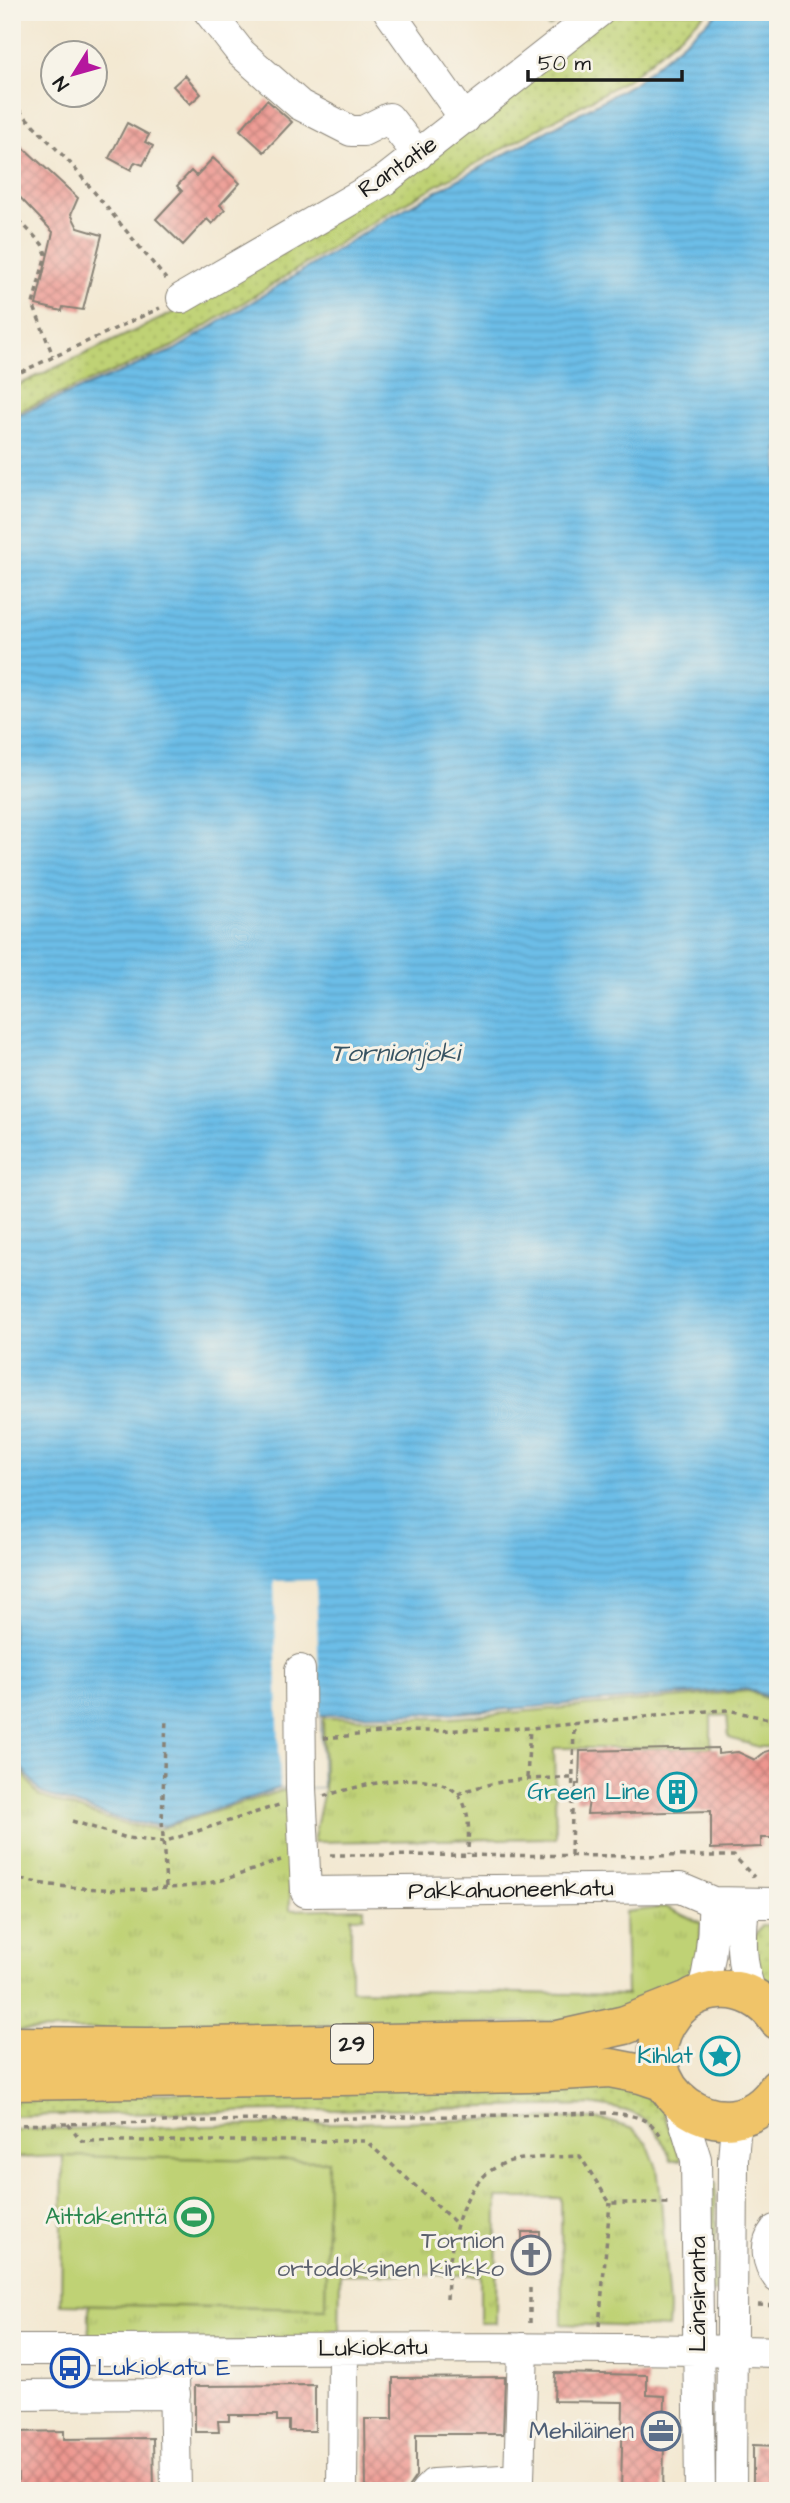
<svg xmlns="http://www.w3.org/2000/svg" width="790" height="2503" font-family="'Architects Daughter',sans-serif">
  <style>
    .grass { fill: url(#grass-dots); stroke: #6e7748; stroke-width: 2 }
    .forest { fill: url(#forest-crowns); stroke: #5a6841; stroke-width: 2 }
    .park { fill: url(#park-tufts); stroke: #6e7748; stroke-width: 2 }
    .pitch { fill: #bfd275; stroke: #6e7748; stroke-width: 2 }
    .water { fill: url(#water-rules); stroke: #446c82; stroke-width: 2 }
    .pier { fill: #f3e8d1 }
    .building { fill: url(#building-cross-hatch) }
    .lines { fill: none; stroke-linecap: round; stroke-linejoin: round }
    .minor-casing { stroke: #888276; stroke-width: 32 }
    .highway-casing { stroke: #888276; stroke-width: 41 }
    .path { stroke: #888276; stroke-width: 3.5; stroke-dasharray: 5 5; stroke-linecap: butt }
    .minor { stroke: #fff; stroke-width: 30 }
    .highway { stroke: #f0c469; stroke-width: 38 }
    .labels { text-anchor: middle; dominant-baseline: central; stroke-width: 6; stroke-linejoin: round; paint-order: stroke }
    .shield { fill: #f7f3e8; stroke: #5e5c59; stroke-width: 2 }
    .shield-label { font-size: 23px; font-weight: bold; fill: #1c1c1c }
    .street-label { font-size: 24px; fill: #1c1c1c; stroke: #f7f3e8 }
    .culture-label { font-size: 24px; fill: #0d838f; stroke: #f7f3e8; text-anchor: end }
    .leisure-label { font-size: 24px; fill: #27864d; stroke: #f7f3e8; text-anchor: end }
    .worship-label { font-size: 24px; fill: #5b616d; stroke: #f7f3e8; text-anchor: end }
    .transit-label { font-size: 24px; fill: #164399; stroke: #f7f3e8; text-anchor: start }
    .service-label { font-size: 24px; fill: #4e5e75; stroke: #f7f3e8; text-anchor: end }
    .water-label { font-size: 26px; font-style: italic; fill: #385463; stroke: #f7f3e8 }
  </style>
  <defs>
    <pattern id="grass-dots" width="8" height="8" patternUnits="userSpaceOnUse" patternTransform="scale(1.75)"><rect width="8" height="8" fill="#bfd275"/><path d="M2 2h.1M6 6h.1" fill="none" stroke="#a4b465" stroke-width="1.8" stroke-linecap="round"/></pattern>
    <pattern id="forest-crowns" width="20" height="18" patternUnits="userSpaceOnUse" patternTransform="scale(1.75)"><rect width="20" height="18" fill="#97b466"/><path d="M2 6a3 3 0 1 1 6 0M12 15a3 3 0 1 1 6 0" fill="none" stroke="#7a9253"/></pattern>
    <pattern id="park-tufts" width="24" height="20" patternUnits="userSpaceOnUse" patternTransform="scale(1.75)"><rect width="24" height="20" fill="#bfd275"/><path d="M3 7l-1-3M5 7V3M7 7l1-3M15 17l-1-3M17 17v-4M19 17l1-3" fill="none" stroke="#a4b465"/></pattern>
    <pattern id="water-rules" width="6" height="5" patternUnits="userSpaceOnUse" patternTransform="scale(1.75)"><rect width="6" height="5" fill="#6cbde7"/><path d="M0 2.5h6" fill="none" stroke="#5da2c6"/></pattern>
    <pattern id="building-cross-hatch" width="8" height="8" patternUnits="userSpaceOnUse" patternTransform="scale(1.75)"><rect width="8" height="8" fill="#ed968f"/><path d="M0 0l8 8M0 8l8-8" fill="none" stroke="#bf7a74"/></pattern>
  </defs>
  <rect width="100%" height="100%" fill="#f7f3e8"/>
  <filter id="ink" filterUnits="userSpaceOnUse"><feTurbulence type="fractalNoise" baseFrequency=".0143" numOctaves="2"/><feDisplacementMap in="SourceGraphic" scale="14" xChannelSelector="R" yChannelSelector="G"/><feConvolveMatrix kernelMatrix="1 2 1 2 8 2 1 2 1" color-interpolation-filters="sRGB"/></filter>
  <filter id="wash" filterUnits="userSpaceOnUse"><feTurbulence type="fractalNoise" baseFrequency=".00686" numOctaves="4" result="noise"/><feDisplacementMap in="SourceGraphic" scale="28" xChannelSelector="R" yChannelSelector="G"/><feGaussianBlur stdDeviation="1.57" result="paint"/><feColorMatrix in="noise" values="0 0 0 0 0 0 0 0 0 0 0 0 0 0 0 0 0 1.4 0 .05"/><feComposite in="paint" operator="in"/></filter>
  <g filter="url(#wash)">
    <rect width="100%" height="100%" fill="#f3e8d1"/>
    <path class="grass" d="M610,12H707L630,78L389,212L172,347L12,414V388L188,306Z
      M762,1925H778V2003L754,1971L755,1936Z
      M602,2083L633,2087L662,2109L681,2160H671C653,2117 641,2112 596,2105L12,2116V2097Z"/>
    <path class="forest" d="M538,12H568L549,27Z"/>
    <path class="park" d="M749,1691L778,1704V1747H759L729,1738L727,1715L711,1716V1748H554L556,1838L313,1842L324,1790L323,1718H452Z
      M18,1766L39,1796L123,1824L159,1829L281,1791L299,1790L290,1830V1910L364,1908V1917H351V1990L627,1995L625,1912L666,1907L701,1923L699,1967L685,1985L597,2021L12,2031V1767Z
      M576,2118L604,2120L633,2129L647,2143L657,2168L661,2198L669,2309L668,2328L562,2324L561,2198H497L496,2323H480V2275L340,2274L339,2346L89,2340V2304L325,2309L63,2156L12,2158V2130Z
      M706,2183H716L715,2292H705Z"/>
    <path class="pitch" d="M63,2156L328,2161L325,2309L61,2304Z"/>
    <path class="water" d="M719,12H778V1701L748,1689L458,1713L320,1715L322,1787L280,1788L163,1826L124,1821L41,1793L18,1763L12,1764V417L174,350L391,216L633,84Z"/>
    <path class="pier" d="M316,1580L322,1787L280,1788L274,1581Z"/>
    <g id="blocks">
      <path class="building" d="M185,75L201,94L190,104L173,86Z
        M267,100L292,122L264,152L240,130Z
        M127,123L149,135L145,142L153,146L143,165L135,162L131,170L109,158Z
        M12,137L78,198L71,214L78,228L102,235L83,310L63,307L62,311L36,305L53,232L12,189Z
        M213,158L240,183L220,205L225,210L212,224L207,219L183,245L156,219L182,191L177,186L191,171L196,176Z
        M718,1748V1754L738,1752L755,1760L765,1752L778,1748V1838H761V1847L711,1849V1811L587,1814L589,1800H575L576,1784H579L580,1751Z
        M522,2232H540V2243H543L542,2267H519V2242H522Z
        M555,2373L647,2375V2395L665,2396L663,2491H621L623,2402L554,2401Z
        M505,2377L503,2434H416V2476L409,2486V2491H366L365,2419H393V2378Z
        M315,2385V2431H289V2421H277V2415H229V2421H218L219,2432H195V2386Z
        M64,2431V2439L153,2438L154,2491H105V2487H72V2491H18L17,2432Z
        M753,2445L778,2446V2491H753Z"/>
    </g>
  </g>
  <g filter="url(#ink)">
    <use href="#blocks" fill-opacity="0" stroke="#888276" stroke-width="2"/>
    <g class="lines">
      <defs>
        <path id="minor" d="M209,12L241,53L300,105L351,131H363L389,118L418,155
          M389,12L465,119
          M182,298L385,180L599,12
          M300,1670L301,1788L306,1892L680,1888L713,1902L778,1903
          M744,1903C741,1936 739,1965 753,1997
          M702,1993C711,1963 714,1933 713,1902
          M678,2101L696,2159L700,2491
          M778,2230H775C763,2245 767,2264 778,2278
          M12,2350C267,2350 523,2345 778,2352
          M174,2376L176,2491
          M12,2395L175,2394
          M342,2491L343,2349
          M426,2491L433,2484L519,2479L523,2348
          M731,2491L733,2160L735,2135L739,2117"/>
        <path id="highway" d="M778,2020C765,2000 743,1988 719,1990C701,1991 684,2000 673,2014C618,2084 728,2164 778,2088
          M12,2046L149,2047L558,2040L625,2025L686,2001
          M12,2081L529,2073L610,2068L641,2074L665,2082"/>
      </defs>
      <use href="#minor" class="minor-casing"/>
      <use href="#highway" class="highway-casing"/>
      <path class="path" d="M12,103L71,164L166,279
        M12,213L42,244L46,254L33,304L53,356
        M12,376L160,308
        M324,1738L391,1732L530,1728L707,1711L728,1710L778,1721
        M527,1778L530,1728
        M458,1794C495,1779 532,1778 572,1778
        M324,1796C359,1786 453,1758 466,1810C470,1824 468,1840 468,1854
        M72,1821L127,1838L163,1842L279,1805
        M330,1855L734,1856L754,1877
        M571,1855L574,1723
        M12,1877C63,1892 157,1893 209,1883C233,1878 257,1868 281,1860
        M166,1887L162,1820L166,1718
        M68,2124L82,2141H366L457,2224
        M12,2125L605,2113C629,2114 650,2116 662,2138
        M447,2299C449,2254 455,2182 505,2163C518,2157 563,2157 580,2156L610,2203H672
        M758,2305L778,2306
        M530,2323V2287
        M599,2326L610,2203"/>
      <use href="#minor" class="minor"/>
      <use href="#highway" class="highway"/>
    </g>
  </g>
  <defs>
    <symbol id="building-ring" viewBox="-11 -11 22 22"><circle r="9.5" fill="#f7f3e8" stroke="#0f9aa8" stroke-width="1.5"/><path d="M-4-6H4V6H1V3H-1V6H-4ZM-2.5-4.3h1.7v1.8h-1.7ZM.8-4.3h1.7v1.8H.8ZM-2.5-1h1.7V.8h-1.7ZM.8-1h1.7V.8H.8Z" fill="#0f9aa8"/></symbol>
    <symbol id="sight-ring" viewBox="-11 -11 22 22"><circle r="9.5" fill="#f7f3e8" stroke="#0f9aa8" stroke-width="1.5"/><path d="M0-6L1.8-2.2L6-1.7L2.9 1.2L3.7 5.4L0 3.3L-3.7 5.4L-2.9 1.2L-6-1.7L-1.8-2.2Z" fill="#0f9aa8"/></symbol>
    <symbol id="stadium-ring" viewBox="-11 -11 22 22"><circle r="9.5" fill="#f7f3e8" stroke="#2e9e5b" stroke-width="1.5"/><path d="M0-5a6.5 5 0 1 0 0 10a6.5 5 0 1 0 0-10ZM-3.5-1.8h7v3.6h-7Z" fill="#2e9e5b"/></symbol>
    <symbol id="church-ring" viewBox="-11 -11 22 22"><circle r="9.5" fill="#f7f3e8" stroke="#6b7280" stroke-width="1.5"/><path d="M-1.2-6h2.4v3.5h3.3v2.4h-3.3V6h-2.4V-.1h-3.3v-2.4h3.3Z" fill="#6b7280"/></symbol>
    <symbol id="bus-ring" viewBox="-11 -11 22 22"><circle r="9.5" fill="#f7f3e8" stroke="#1a4fb4" stroke-width="1.5"/><path d="M-5-6H5V4H4V6H2V4H-2V6H-4V4H-5ZM-3.5-4V0h7V-4ZM-3.5 1.2v1.5H-2V1.2ZM2 1.2v1.5H3.5V1.2Z" fill="#1a4fb4"/></symbol>
    <symbol id="office-ring" viewBox="-11 -11 22 22"><circle r="9.5" fill="#f7f3e8" stroke="#5c6f8a" stroke-width="1.5"/><path d="M-6-3h4V-5.5h4V-3h4V5H-6ZM-1-4.5V-3h2v-1.5ZM-6 0V1H6V0Z" fill="#5c6f8a"/></symbol>
  </defs>
  <g fill-rule="evenodd">
    <use href="#building-ring" x="655" y="1770" width="44" height="44"/>
    <use href="#sight-ring" x="698" y="2034" width="44" height="44"/>
    <use href="#stadium-ring" x="172" y="2195" width="44" height="44"/>
    <use href="#church-ring" x="509" y="2233" width="44" height="44"/>
    <use href="#bus-ring" x="48" y="2346" width="44" height="44"/>
    <use href="#office-ring" x="639" y="2409" width="44" height="44"/>
  </g>
  <g class="labels">
    <rect class="shield" x="331" y="2024.5" width="42" height="39" rx="5"/>
    <g class="shield-label">
      <text x="352" y="2044">29</text>
    </g>
    <g class="street-label">
      <text transform="translate(398 167) rotate(-35)">Rantatie</text>
      <text transform="translate(511 1890) rotate(-1)">Pakkahuoneenkatu</text>
      <text transform="translate(698 2294) rotate(-90)">Länsiranta</text>
      <text transform="translate(373 2348) rotate(-1)">Lukiokatu</text>
    </g>
    <g class="culture-label">
      <text x="650" y="1792">Green Line</text>
      <text x="693" y="2056">Kihlat</text>
    </g>
    <g class="leisure-label">
      <text x="167" y="2217">Aittakenttä</text>
    </g>
    <g class="worship-label">
      <text x="504" y="2241">Tornion<tspan x="504" dy="28">ortodoksinen kirkko</tspan></text>
    </g>
    <g class="transit-label">
      <text x="97" y="2368">Lukiokatu E</text>
    </g>
    <g class="service-label">
      <text x="634" y="2431">Mehiläinen</text>
    </g>
    <g class="water-label">
      <text x="395" y="1053">Tornionjoki</text>
    </g>
  </g>
  <rect width="790" height="2503" fill="none" stroke="#f7f3e8" stroke-width="42"/>
  <g transform="translate(74 74) rotate(233)"><circle r="33" fill="#f7f3e8" stroke="#9f9d96" stroke-width="2"/>
  <path d="M0-5L12 26L0 18L-12 26Z" fill="#b5179e"/>
  <text y="-10" font-size="19" font-weight="bold" text-anchor="middle" fill="#1c1c1c">N</text>
  </g>
  <path d="M528 70v10h154v-10" fill="none" stroke="#1c1c1c" stroke-width="3.5"/>
  <text x="538" y="70" font-size="21" fill="#1c1c1c" stroke="#f7f3e8" stroke-width="5" paint-order="stroke">50 m</text>
</svg>
